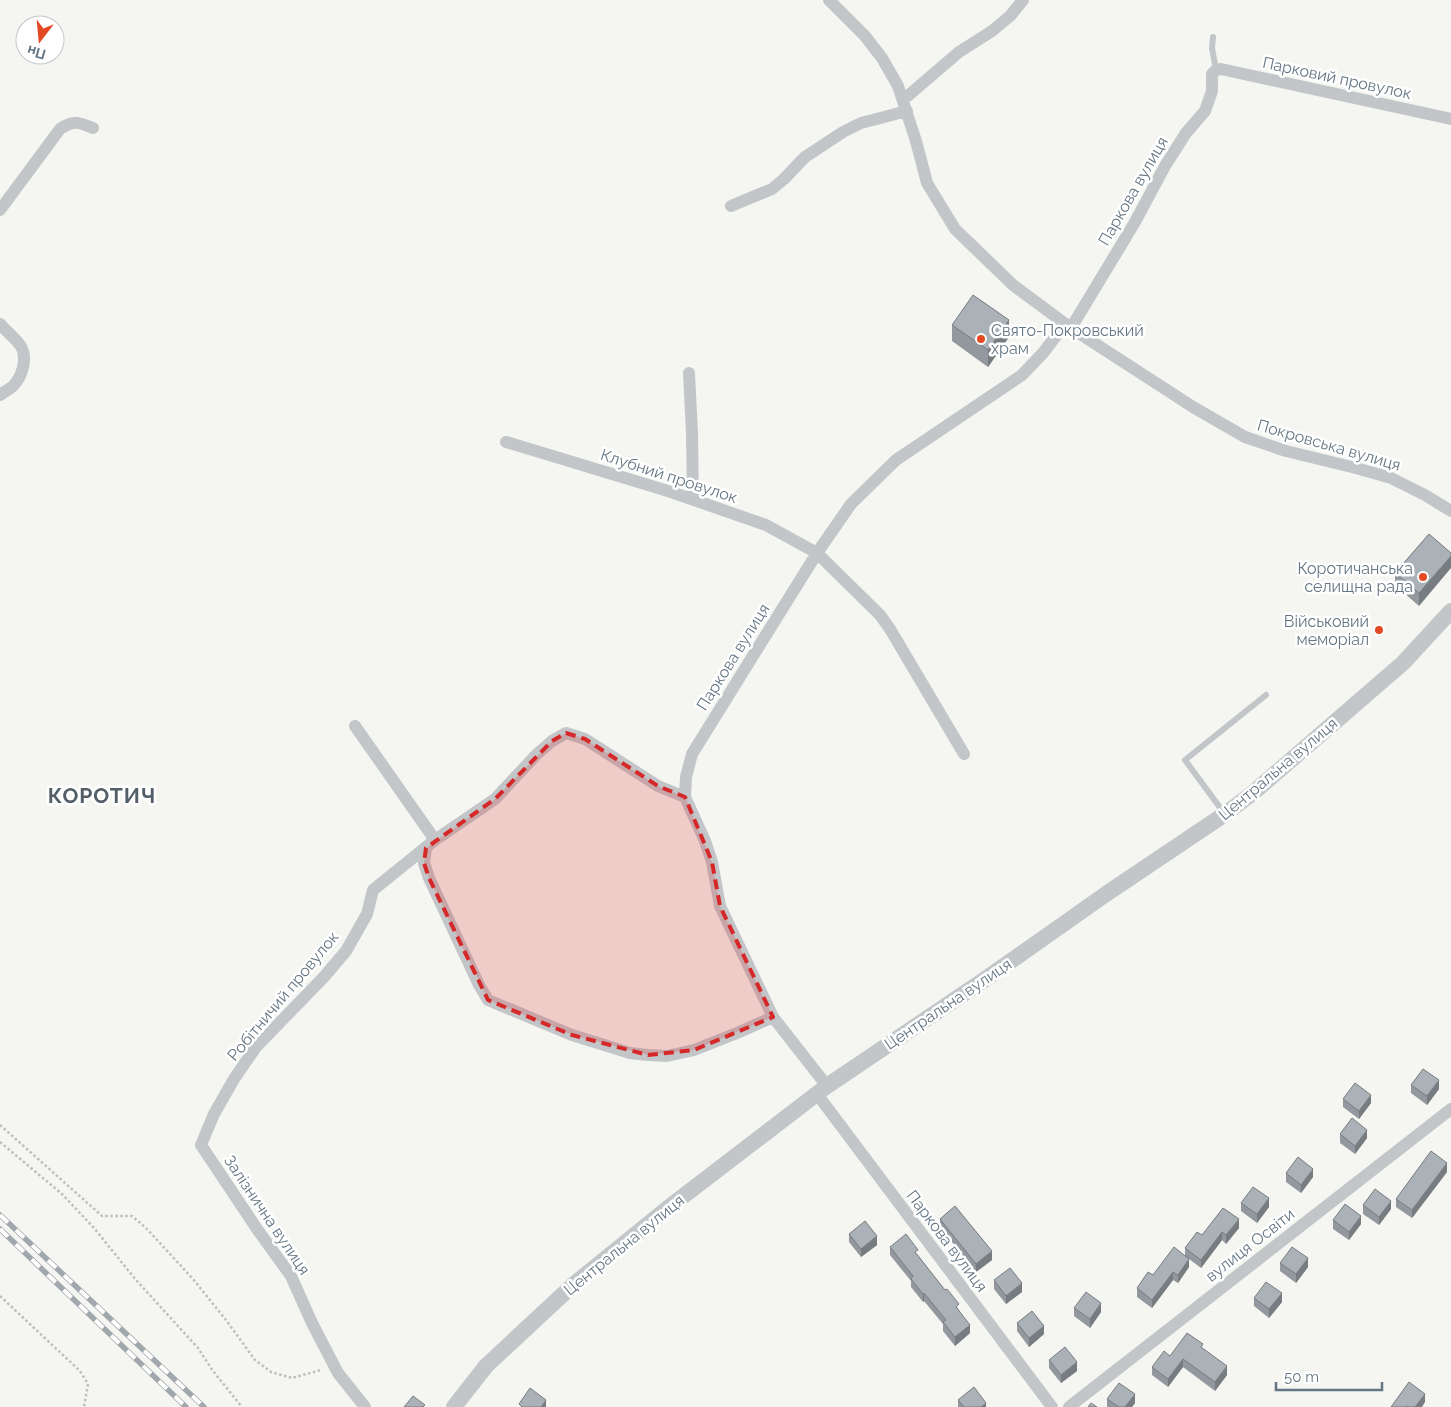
<svg xmlns="http://www.w3.org/2000/svg" width="1451" height="1407" font-family="Raleway,sans-serif">
  <style>
    .lines { fill: none; stroke-linecap: round; stroke-linejoin: round }
    .path { stroke: #bcbec0; stroke-width: 2.5; stroke-dasharray: 2.5 2.5; stroke-linecap: butt }
    .service { stroke: #c2c6c9; stroke-width: 6 }
    .minor { stroke: #c2c6c9; stroke-width: 12 }
    .tertiary { stroke: #c2c6c9; stroke-width: 16 }
    .rail-casing { stroke: #a1a8ad; stroke-width: 5.5 }
    .rail { stroke: #fff; stroke-width: 4; stroke-dasharray: 11; stroke-linecap: butt }
    .wall { fill: #92989d }
    .shaded-wall { fill: #777c80 }
    .building { fill: #aab1b7; stroke: #777c80 }
    .marked { fill: #d62828; fill-opacity: 0.2; stroke: #d62828; stroke-width: 4; stroke-dasharray: 10 6; stroke-linejoin: round }
    .poi-dot { fill: #e44923; stroke: #fff; stroke-width: 2 }
    .labels { text-anchor: middle; dominant-baseline: central; stroke-width: 5; stroke-linejoin: round; paint-order: stroke }
    .street-label { font-size: 16px; fill: #647683; stroke: #fff }
    .poi-label { font-size: 16px; fill: #647683; stroke: #fff; text-anchor: end }
    .district-label { font-size: 21px; font-weight: bold; letter-spacing: 1px; fill: #525f68; stroke: #fff }
  </style>
  <rect width="100%" height="100%" fill="#f5f5f1"/>
  <g class="lines">
    <path class="path" d="M0,1125L102,1216H132L146,1228L193,1279L226,1320L255,1360L271,1372L292,1378L321,1370
      M0,1142L62,1194L94,1228L136,1280L198,1348L213,1371L242,1407
      M0,1296L80,1371L88,1384L84,1407"/>
    <path class="service" d="M1213,37L1212,48L1216,70
      M1224,813L1185,760L1266,695"/>
    <path class="minor" d="M829,0L865,36L882,58L898,86L916,141L927,183L955,229L1013,285L1071,328L1193,407L1245,437L1286,451L1356,468L1391,478L1425,495L1451,511
      M903,100L959,52L992,31L1010,16L1023,0
      M731,206L772,189L784,179L805,157L843,132L861,123L907,111
      M0,210L60,129C74,120 79,122 93,128
      M0,324C6,331 14,337 20,345C28,356 23,376 13,386C10,389 4,392 0,395
      M1071,328L1135,222L1165,166L1186,133L1205,111L1212,91V74L1216,70L1221,69L1451,119
      M689,373L692,433L693,500
      M506,442L668,491L766,525L817,553L880,615L890,629L964,754
      M355,726L435,840
      M426,848L424,863L429,878L479,985L488,1000L572,1035L630,1053L648,1055L667,1056L694,1050L737,1033L773,1017
      M827,1086L773,1017L720,906L712,862L705,841L685,797L686,777L692,754L817,553L851,504L896,460L1022,375L1043,353L1065,324
      M817,1094L1052,1407
      M365,1407L338,1373L312,1323L291,1276L257,1229L201,1145L214,1114L234,1079L256,1047L323,978L346,951L367,914L373,890L435,840L495,799L536,755L552,741L566,733L585,739L658,786L685,797
      M1069,1407L1451,1109"/>
    <path class="tertiary" d="M454,1407L486,1366L573,1285L673,1204L827,1086L984,980L1106,894L1225,814L1254,792L1403,663L1451,611"/>
    <defs>
      <path id="rail" d="M0,1215L204,1407
        M0,1229L186,1407"/>
    </defs>
    <use href="#rail" class="rail-casing"/>
    <use href="#rail" class="rail"/>
  </g>
  <path class="wall" d="M952,325L1009,337L988,367L952,341Z
    M1429,534L1419,606L1395,585V573Z
    M1411,1085L1439,1089L1427,1105L1411,1093Z
    M1343,1099L1371,1103L1359,1119L1343,1107Z
    M1340,1134L1367,1138L1355,1154L1340,1143Z
    M1447,1172L1412,1218L1396,1207V1199Z
    M1286,1173L1313,1177L1301,1193L1286,1182Z
    M1241,1203L1269,1207L1257,1223L1241,1211Z
    M1363,1205L1391,1209L1379,1225L1363,1214Z
    M940,1219L992,1260L976,1272L940,1227Z
    M1333,1220L1361,1224L1349,1240L1333,1229Z
    M1239,1228L1226,1244L1222,1240L1201,1268L1189,1259V1267L1178,1283L1173,1280L1152,1308L1137,1297V1288L1153,1275L1185,1256V1248L1202,1235Z
    M849,1234L877,1245L861,1257L849,1242Z
    M890,1247L918,1255L959,1310L970,1333L955,1346L943,1331V1324L924,1301L923,1302L911,1287V1281L890,1255Z
    M1280,1263L1308,1267L1296,1283L1280,1271Z
    M994,1280L1022,1292L1006,1304L994,1289Z
    M1254,1298L1282,1302L1269,1318L1254,1306Z
    M1074,1308L1101,1312L1090,1328L1074,1316Z
    M1017,1323L1044,1334L1029,1347L1017,1331Z
    M1203,1349L1227,1375L1215,1391L1183,1367L1168,1387L1152,1375V1367L1170,1356Z
    M1049,1360L1077,1371L1061,1383L1049,1368Z
    M1107,1399L1135,1403L1132,1407H1107Z
    M958,1400L986,1407H958Z"/>
  <path class="shaded-wall" d="M1009,320V337L988,367V350Z
    M1451,556V568L1419,606V593Z
    M1439,1080V1089L1427,1105V1096Z
    M1371,1095V1103L1359,1119V1111Z
    M1367,1130V1138L1355,1154V1146Z
    M1447,1163V1172L1412,1218V1210Z
    M1313,1169V1177L1301,1193V1185Z
    M1269,1198V1207L1257,1223V1214Z
    M1391,1201V1209L1379,1225V1217Z
    M1361,1216V1224L1349,1240V1232Z
    M1239,1219V1228L1226,1244V1235Z
    M1222,1232V1240L1201,1268V1260Z
    M877,1236V1245L861,1257V1249Z
    M992,1251V1260L976,1272V1264Z
    M1308,1258V1267L1296,1283V1274Z
    M1189,1259V1267L1178,1283V1275Z
    M1173,1272V1280L1152,1308V1300Z
    M1022,1283V1292L1006,1304V1296Z
    M924,1293V1301L923,1302V1294Z
    M1282,1293V1302L1269,1318V1309Z
    M1101,1303V1312L1090,1328V1319Z
    M970,1325V1333L955,1346V1337Z
    M1044,1326V1334L1029,1347V1338Z
    M1183,1359V1367L1168,1387V1379Z
    M1077,1362V1371L1061,1383V1375Z
    M1227,1366V1375L1215,1391V1382Z
    M1135,1394V1403L1132,1407H1125Z
    M1425,1394V1402L1422,1407H1415Z
    M546,1400V1407H541Z
    M986,1403V1407H981Z"/>
  <path class="building" d="M973,295L1009,320L988,350L952,325Z
    M1429,534L1451,553V556L1419,593L1395,573Z
    M1423,1069L1439,1080L1427,1096L1411,1085Z
    M1355,1083L1371,1095L1359,1111L1343,1099Z
    M1352,1118L1367,1130L1355,1146L1340,1134Z
    M1431,1151L1447,1163L1412,1210L1396,1199Z
    M1298,1157L1313,1169L1301,1185L1286,1173Z
    M1253,1187L1269,1198L1257,1214L1241,1203Z
    M1375,1189L1391,1201L1379,1217L1363,1205Z
    M1345,1204L1361,1216L1349,1232L1333,1220Z
    M955,1206L992,1251L976,1264L940,1219Z
    M1223,1208L1239,1219L1226,1235L1222,1232L1201,1260L1185,1248L1197,1232L1202,1235Z
    M865,1221L877,1236L861,1249L849,1234Z
    M906,1234L918,1250L915,1252L945,1290L947,1289L959,1304L956,1307L970,1325L955,1337L943,1322L946,1320L924,1293L923,1294L911,1279L913,1276L890,1247Z
    M1174,1247L1189,1259L1178,1275L1173,1272L1152,1300L1137,1288L1148,1272L1153,1275Z
    M1292,1247L1308,1258L1296,1274L1280,1263Z
    M1010,1268L1022,1283L1006,1296L994,1280Z
    M1266,1282L1282,1293L1269,1309L1254,1298Z
    M1086,1292L1101,1303L1090,1319L1074,1308Z
    M1032,1311L1044,1326L1029,1338L1017,1323Z
    M1187,1333L1203,1344L1201,1347L1227,1366L1215,1382L1183,1359L1168,1379L1152,1367L1164,1351L1170,1356Z
    M1065,1347L1077,1362L1061,1375L1049,1360Z
    M1409,1382L1425,1394L1415,1407H1409L1407,1406L1406,1407H1391Z
    M1119,1383L1135,1394L1125,1407H1119L1107,1399Z
    M974,1387L986,1403L981,1407H964L958,1400Z
    M530,1388L546,1400L541,1407H522L519,1404Z
    M413,1396L425,1405L423,1407H404Z
    M1091,1403L1097,1407H1088Z"/>
  <path class="marked" d="M566,733L585,739L658,786L685,797L712,862L720,906L773,1017L694,1050L648,1055L572,1035L488,1000L429,878L424,863L426,848L495,799L552,741Z"/>
  <g class="poi-dot">
    <circle cx="981" cy="339" r="5"/>
    <circle cx="1423" cy="577" r="5"/>
    <circle cx="1379" cy="630" r="5"/>
  </g>
  <g class="labels">
    <g class="street-label">
      <text transform="translate(1337 78) rotate(12)">Парковий провулок</text>
      <text transform="translate(1133 191) rotate(-60)">Паркова вулиця</text>
      <text transform="translate(1329 445) rotate(16)">Покровська вулиця</text>
      <text transform="translate(669 476) rotate(18)">Клубний провулок</text>
      <text transform="translate(733 657) rotate(-58)">Паркова вулиця</text>
      <text transform="translate(1278 769) rotate(-40)">Центральна вулиця</text>
      <text transform="translate(283 996) rotate(-50)">Робітничий провулок</text>
      <text transform="translate(948 1004) rotate(-34)">Центральна вулиця</text>
      <text transform="translate(267 1215) rotate(56)">Залізнична вулиця</text>
      <text transform="translate(947 1241) rotate(53)">Паркова вулиця</text>
      <text transform="translate(624 1245) rotate(-39)">Центральна вулиця</text>
      <text transform="translate(1250 1245) rotate(-38)">вулиця Освіти</text>
    </g>
    <g class="poi-label">
      <text x="991" y="330" text-anchor="start">Свято-Покровський<tspan x="991" dy="18">храм</tspan></text>
      <text x="1413" y="568">Коротичанська<tspan x="1413" dy="18">селищна рада</tspan></text>
      <text x="1369" y="621">Військовий<tspan x="1369" dy="18">меморіал</tspan></text>
    </g>
    <g class="district-label">
      <text x="102" y="795">КОРОТИЧ</text>
    </g>
  </g>
  <g transform="translate(40 40) rotate(196)"><circle r="24" fill="#ffffff" stroke="#c1c8cd"/>
  <path d="M0-4L9 19L0 12L-9 19Z" fill="#e44923"/>
  <text y="-8" font-size="14" font-weight="bold" text-anchor="middle" fill="#647683">Пн</text>
  </g>
  <path d="M1276 1382v8h106v-8" fill="none" stroke="#647683" stroke-width="2.5"/>
  <text x="1284" y="1382" font-size="15" fill="#647683" stroke="#ffffff" stroke-width="4" paint-order="stroke">50 m</text>
</svg>
